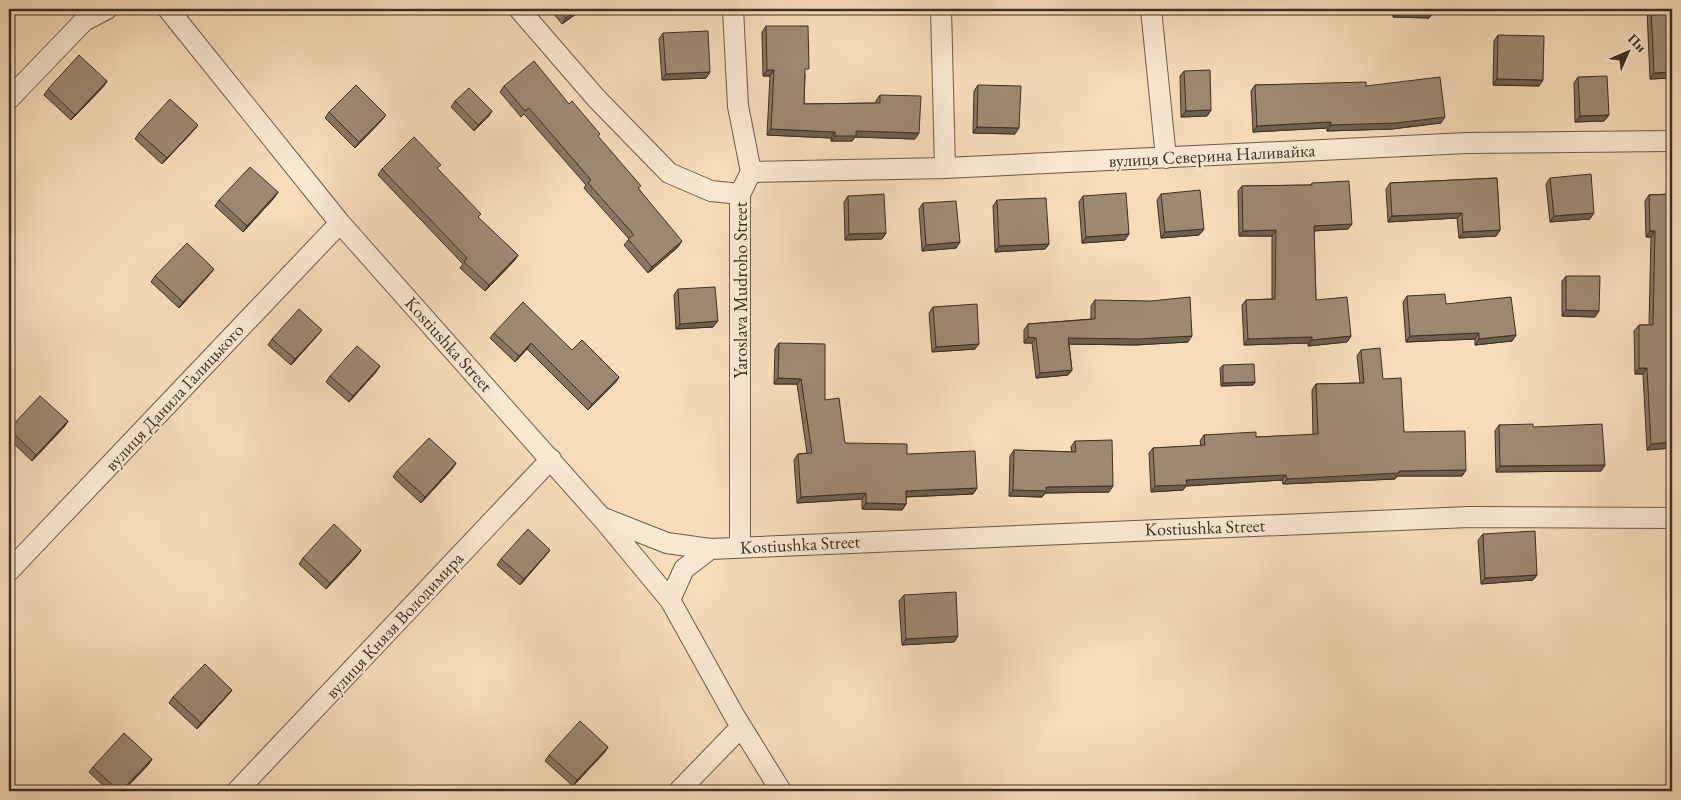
<svg xmlns="http://www.w3.org/2000/svg" width="1681" height="800" font-family="'EB Garamond',serif">
  <style>
    .lines { fill: none; stroke-linecap: round; stroke-linejoin: round }
    .street-casing { stroke: #6a5b4a; stroke-width: 22 }
    .street { stroke: #f9e8d2; stroke-width: 20 }
    .wall { fill: #877662; stroke: #3c3025 }
    .shaded-wall { fill: #6e6050; stroke: #3c3025 }
    .building { fill: #9d8972; stroke: #3c3025 }
    .labels { text-anchor: middle; dominant-baseline: central; stroke-width: 4; stroke-linejoin: round; paint-order: stroke }
    .street-label { font-size: 18px; fill: #3c3025; stroke: #f9e8d2 }
  </style>
  <rect width="100%" height="100%" fill="#f6dcb9"/>
  <filter id="stains"><feTurbulence type="fractalNoise" baseFrequency=".004" numOctaves="4"/><feColorMatrix values="0 0 0 0 .2 0 0 0 0 .09 0 0 0 0 .02 0 0 0 .5 -.17"/></filter>
  <radialGradient id="worn" r=".72"><stop offset=".6" stop-color="#630" stop-opacity="0"/><stop offset="1" stop-color="#630" stop-opacity=".3"/></radialGradient>
  <g class="lines">
    <defs>
      <path id="street" d="M168,9L340,223L601,517L667,543L710,549L1469,517L1672,518
        M519,9L596,98L669,173L711,191L740,194
        M733,9L738,106L751,172L740,194V546
        M941,9L945,168
        M1151,9L1166,158
        M9,99L84,21L107,9
        M751,172L945,168L1467,143L1672,141
        M602,518L670,600L734,715L781,791
        M9,571L340,223
        M670,600L684,569L710,549
        M237,791L551,459
        M679,791L741,727"/>
    </defs>
    <use href="#street" class="street-casing"/>
    <use href="#street" class="street"/>
  </g>
  <path class="wall" d="M432,9H441L436,13Z
    M550,9H583L562,24Z
    M1393,9H1435L1429,18L1393,17Z
    M1642,9H1672V78L1650,79L1647,10L1643,11Z
    M766,26L805,74L804,104L876,103V101L880,95L915,139L855,137L852,141H831V138L767,135L770,76H763L762,32Z
    M663,33L710,72L706,78L662,80L659,39Z
    M1498,35L1539,86L1493,85L1494,41Z
    M1184,71L1211,110L1207,116L1181,117L1180,76Z
    M1578,77L1609,115L1604,121L1575,122L1574,83Z
    M107,81L103,87L71,120L44,95L48,89Z
    M978,85L1015,134L973,133L974,91Z
    M1255,85L1366,86L1441,123L1392,129L1327,131V128L1253,132L1251,91Z
    M504,86L569,104L598,137L639,189L678,247L648,273L624,245L629,239L584,188L586,185L524,114L521,117L500,92Z
    M455,101L492,111L488,117L474,131L451,107Z
    M329,112L382,120L355,148L325,118Z
    M198,125L194,130L162,164L135,139L139,133Z
    M382,169H438L478,218L518,255L514,261L485,291L460,268L463,264L378,175Z
    M1497,178L1500,230L1496,236L1459,238L1457,218L1388,222L1386,189L1390,183Z
    M1550,178L1590,219L1550,222L1546,184Z
    M1312,183L1352,224L1348,229L1314,231L1316,300L1351,336L1347,342L1308,346V343L1244,345L1242,305L1246,300L1272,299V236H1239L1238,191L1242,186L1311,185Z
    M278,192L274,198L243,232L215,206L219,200Z
    M1161,194L1204,229L1199,235L1161,238L1157,200Z
    M1672,194V448L1647,450L1643,374H1635L1634,331L1639,325H1649L1651,237H1646L1645,201L1649,195Z
    M848,196L886,233L882,239L845,240L844,202Z
    M1083,196L1125,240L1082,243L1079,202Z
    M997,200L1049,244L1045,249L995,252L993,206Z
    M923,203L960,242L956,248L922,251L919,209Z
    M210,274L179,308L151,282L155,276Z
    M1566,276L1595,317L1562,316V281Z
    M678,289L713,327L676,329L674,295Z
    M1407,296L1446,304L1516,335L1512,341L1475,345V339L1406,342L1403,302Z
    M1095,300L1188,342L1135,345L1069,344L1072,370L1068,375L1036,378L1032,343H1024V330L1028,324L1091,319V306Z
    M933,307L975,349L932,352L929,313Z
    M494,333L572,350L619,377L615,383L588,410L527,349L515,362L490,338Z
    M317,336L291,365L268,345L272,339Z
    M779,343L825,400L845,443L907,454L977,488L973,494L906,497V504L902,510L862,509V499L797,503L794,460L798,454L807,453L797,384H774L775,349Z
    M1361,350L1383,379L1404,432L1466,470L1462,476H1397L1395,479L1283,484L1282,480L1186,486L1183,490L1151,492L1149,453L1153,448L1201,446L1200,441L1204,435L1256,437L1313,435L1312,390L1316,384L1360,383L1357,356Z
    M1223,365L1255,382L1253,385L1221,386L1220,368Z
    M376,372L349,402L326,382L330,376Z
    M68,421L64,427L32,461L9,439V430Z
    M1499,425L1533,427L1605,465L1601,471L1496,472L1495,431Z
    M1075,441L1109,492L1045,493L1042,497L1009,496L1010,456L1014,450L1072,452L1071,447Z
    M456,463L452,469L421,503L393,477L397,471Z
    M1483,534L1537,575L1533,580L1481,584L1478,540Z
    M361,550L357,556L326,589L299,564L303,558Z
    M546,555L520,585L497,565L501,559Z
    M904,595L958,636L954,642L902,645L899,601Z
    M232,690L228,695L197,729L169,703L173,697Z
    M608,747L604,753L573,786L545,761L549,755Z
    M152,759L148,765L123,791H109L89,772L93,767Z"/>
  <path class="shaded-wall" d="M214,9H229L213,10Z
    M579,9H583L562,24L566,18Z
    M1499,9H1531L1498,11Z
    M1435,10L1429,18L1393,17L1397,11Z
    M767,70H774L770,76H763Z
    M710,72L706,78L662,80L666,74Z
    M1672,72V78L1650,79L1654,73Z
    M1497,79L1543,80L1539,86L1493,85Z
    M107,81L103,87L71,120L75,115Z
    M1211,110L1207,116L1181,117L1186,111Z
    M492,111L488,117L474,131L478,125Z
    M386,115L382,120L355,148L359,142Z
    M1609,115L1604,121L1575,122L1580,116Z
    M1445,117L1441,123L1392,129L1327,131L1331,125Z
    M1331,122L1327,128L1253,132L1257,126Z
    M198,125L194,130L162,164L167,158Z
    M977,127L1019,128L1015,134L973,133Z
    M771,129L835,132L831,138L767,135Z
    M856,131L919,133L915,139L855,137L852,141H831L835,136Z
    M278,192L274,198L243,232L247,226Z
    M1462,213L1457,218L1388,222L1392,216Z
    M1594,213L1590,219L1550,222L1554,216Z
    M1352,224L1348,229L1310,231L1314,226Z
    M1204,229L1199,235L1161,238L1165,232Z
    M1276,230L1272,236H1239L1243,231Z
    M1500,230L1496,236L1459,238L1463,232Z
    M1650,231H1655L1651,237H1646Z
    M886,233L882,239L845,240L849,234Z
    M1129,234L1125,240L1082,243L1086,237Z
    M682,241L678,247L648,273L652,267Z
    M960,242L956,248L922,251L926,245Z
    M1049,244L1045,249L995,252L999,246Z
    M518,255L514,261L485,291L489,285Z
    M214,269L210,274L179,308L183,302Z
    M1566,310L1599,311L1595,317L1562,316Z
    M718,321L713,327L676,329L680,324Z
    M322,330L317,336L291,365L295,359Z
    M1479,333L1475,339L1406,342L1410,336Z
    M1516,335L1512,341L1475,345L1479,339Z
    M1192,336L1188,342L1135,345L1064,344L1068,338Z
    M1351,336L1347,342L1308,346L1312,340Z
    M1028,337L1036,338L1032,343H1024Z
    M1312,337L1308,343L1244,345L1248,339Z
    M531,343L527,349L515,362L519,356Z
    M979,344L975,349L932,352L936,347Z
    M380,366L376,372L349,402L353,396Z
    M1639,368H1647L1643,374H1635Z
    M1072,370L1068,375L1036,378L1040,373Z
    M619,377L615,383L588,410L592,404Z
    M778,378L801,379L797,384H774Z
    M1255,382L1253,385L1221,386L1223,383Z
    M68,421L64,427L32,461L36,455Z
    M1672,442V448L1647,450L1651,444Z
    M456,463L452,469L421,503L425,497Z
    M1605,465L1601,471L1496,472L1500,466Z
    M1466,470L1462,476H1397L1395,479L1283,484L1287,479L1399,471Z
    M1286,475L1282,480L1186,486L1183,490L1151,492L1155,486L1186,480Z
    M1113,486L1109,492L1045,493L1042,497L1009,496L1013,490L1046,487Z
    M977,488L973,494L902,497L906,491Z
    M866,493L862,499L797,503L801,497Z
    M866,503L906,504L902,510L862,509Z
    M361,550L357,556L326,589L330,583Z
    M550,550L546,555L520,585L524,579Z
    M1537,575L1533,580L1481,584L1485,578Z
    M958,636L954,642L902,645L906,639Z
    M232,690L228,695L197,729L201,723Z
    M608,747L604,753L573,786L577,780Z
    M152,759L148,765L123,791H121Z"/>
  <path class="building" d="M559,9H579L566,18Z
    M1397,9H1435L1433,12L1397,11Z
    M1651,9H1672V72L1654,73Z
    M766,26H808L809,69H805L804,104L880,103V95L921,96L919,133L856,131V136H835V132L771,129L774,70H767Z
    M708,31L710,72L666,74L663,33Z
    M1498,35L1544,36L1543,80L1497,79Z
    M79,55L107,81L75,115L48,89Z
    M534,61L569,104L572,101L600,134L598,136L641,186L638,188L682,241L652,267L628,239L634,235L588,183L591,180L529,108L525,111L504,86Z
    M1210,70L1211,110L1186,111L1184,71Z
    M1607,76L1609,115L1580,116L1578,77Z
    M1440,77L1445,117L1396,123L1331,125V122L1257,126L1255,85L1366,82V86Z
    M356,85L386,115L359,142L329,112Z
    M978,85L1021,86L1019,128L977,127Z
    M469,88L492,111L478,125L455,101Z
    M170,99L198,125L167,158L139,133Z
    M414,137L441,165L437,168L481,214L478,217L518,255L489,285L464,262L467,258L382,169Z
    M250,167L278,192L247,226L219,200Z
    M1591,174L1594,213L1554,216L1550,178Z
    M1497,178L1500,230L1463,232L1462,213L1392,216L1390,183Z
    M1349,181L1352,224L1314,226L1316,300L1347,297L1351,336L1312,340V337L1248,339L1246,300L1275,299L1276,230L1243,231L1242,186L1312,185V183Z
    M9,184L13,188L9,192Z
    M1200,190L1204,229L1165,232L1161,194Z
    M1126,193L1129,234L1086,237L1083,196Z
    M884,194L886,233L849,234L848,196Z
    M1672,194V442L1651,444L1647,368H1639V325H1653L1655,231H1650L1649,195Z
    M1046,198L1049,244L999,246L997,200Z
    M956,201L960,242L926,245L923,203Z
    M187,243L214,269L183,302L155,276Z
    M1566,276H1600L1599,311L1566,310Z
    M715,287L718,321L680,324L678,289Z
    M1445,294L1446,304L1511,297L1516,335L1479,339V333L1410,336L1407,296Z
    M1190,297L1192,336L1139,339L1068,338L1072,370L1040,373L1036,338L1028,337V324L1095,319V300L1151,301Z
    M523,302L572,350L582,340L619,377L592,404L531,343L519,356L494,333Z
    M977,304L979,344L936,347L933,307Z
    M299,309L322,330L295,359L272,339Z
    M779,343L825,344V400L839,398L845,443L907,444V454L975,451L977,488L906,491V504L866,503V493L801,497L798,454L812,453L801,379L778,378Z
    M357,346L380,366L353,396L330,376Z
    M1380,348L1383,379L1401,378L1404,432L1465,431L1466,470L1399,471V473L1287,479L1286,475L1186,480L1187,485L1155,486L1153,448L1205,445L1204,435L1256,432V437L1318,434L1316,384L1364,383L1361,350Z
    M1254,364L1255,382L1223,383V365Z
    M40,396L68,421L36,455L9,429Z
    M1533,424V427L1602,424L1605,465L1500,466L1499,425Z
    M429,438L456,463L425,497L397,471Z
    M1112,440L1113,486L1046,487V491L1013,490L1014,450L1076,452L1075,441Z
    M334,524L361,550L330,583L303,558Z
    M528,529L550,550L524,579L501,559Z
    M1535,531L1537,575L1485,578L1483,534Z
    M956,592L958,636L906,639L904,595Z
    M205,664L232,690L201,723L173,697Z
    M580,721L608,747L577,780L549,755Z
    M124,733L152,759L121,791H119L93,767Z"/>
  <g class="labels">
    <g class="street-label">
      <text transform="translate(1212 155) rotate(-3)">вулиця Северина Наливайка</text>
      <text transform="translate(740 290) rotate(-90)">Yaroslava Mudroho Street</text>
      <text transform="translate(449 344) rotate(48)">Kostiushka Street</text>
      <text transform="translate(174 397) rotate(-47)">вулиця Данила Галицького</text>
      <text transform="translate(1205 527) rotate(-2)">Kostiushka Street</text>
      <text transform="translate(800 544) rotate(-3)">Kostiushka Street</text>
      <text transform="translate(394 625) rotate(-47)">вулиця Князя Володимира</text>
    </g>
  </g>
  <rect width="1681" height="800" fill="none" stroke="#f6dcb9" stroke-width="30"/>
  <rect x="10" y="10" width="1661" height="780" fill="none" stroke="#3c3025" stroke-width="2.5"/>
  <rect x="15" y="15" width="1651" height="770" fill="none" stroke="#3c3025"/>
  <g transform="translate(1628 52) rotate(45)" stroke="#f9e8d2" stroke-width="4" paint-order="stroke">
  <path d="M0-4L9 19L0 12L-9 19Z" fill="#3c3025"/>
  <text y="-8" font-size="14" font-weight="bold" text-anchor="middle" fill="#3c3025">Пн</text>
  </g>
  <rect width="100%" height="100%" filter="url(#stains)"/>
  <rect width="100%" height="100%" fill="url(#worn)"/>
</svg>
